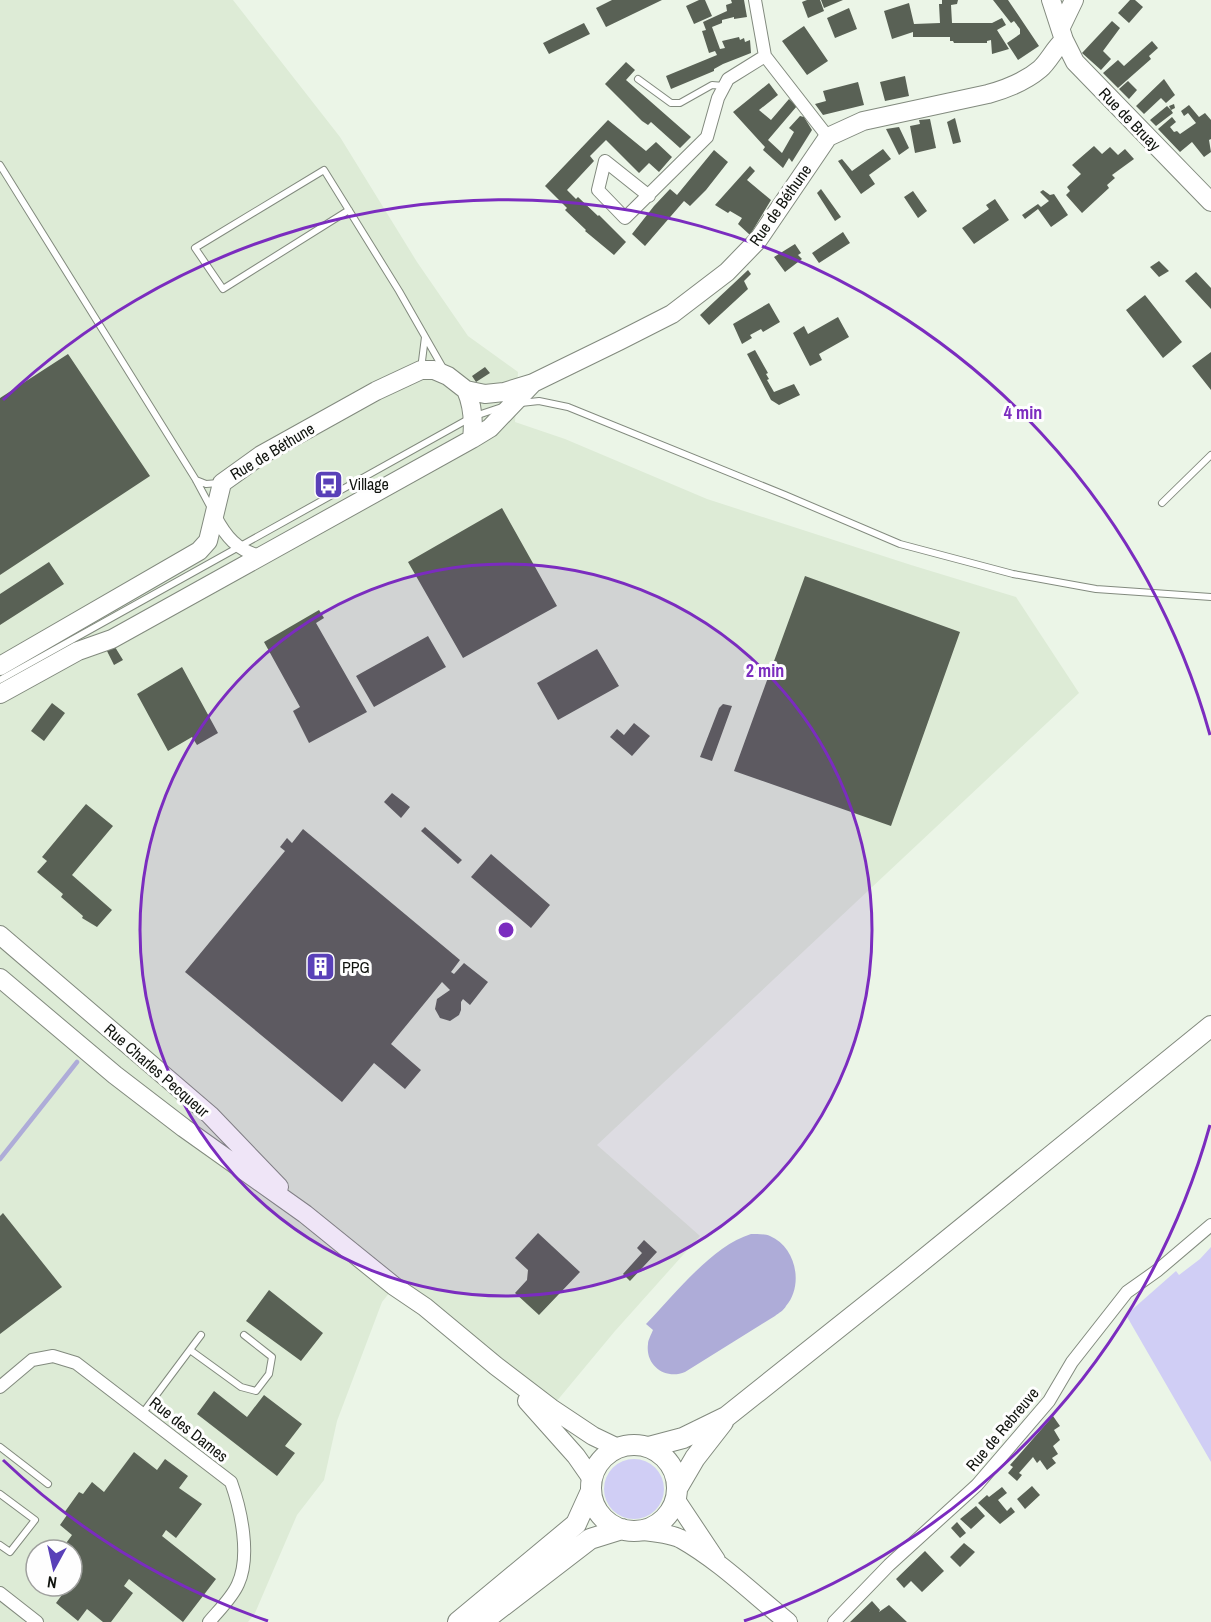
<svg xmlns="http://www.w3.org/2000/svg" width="1211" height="1622" font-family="'Archivo Narrow',sans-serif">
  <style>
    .built { fill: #ddebd6; fill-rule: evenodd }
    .green { fill: #d0cef5 }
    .water { fill: #aeacd8 }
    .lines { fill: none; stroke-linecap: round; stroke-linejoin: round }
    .stream { stroke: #aeacd8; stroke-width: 4.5 }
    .building { fill: #596155 }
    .lane-casing { stroke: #828a7e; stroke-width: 8 }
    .street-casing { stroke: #828a7e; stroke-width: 14 }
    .secondary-casing { stroke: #828a7e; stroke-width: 20 }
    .primary-casing { stroke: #828a7e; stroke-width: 22 }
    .lane { stroke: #fff; stroke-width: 6 }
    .street { stroke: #fff; stroke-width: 12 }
    .secondary { stroke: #fff; stroke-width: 18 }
    .primary { stroke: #fff; stroke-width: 20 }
    .ring { fill: none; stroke: #7b2cbf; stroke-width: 3 }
    .labels { text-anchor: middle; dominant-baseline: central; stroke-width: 6; stroke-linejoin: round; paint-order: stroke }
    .street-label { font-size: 16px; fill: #11140f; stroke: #fefefe }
    .poi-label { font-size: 16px; fill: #11140f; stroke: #fefefe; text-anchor: start }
    .centre { fill: #7b2cbf; stroke: #fefefe; stroke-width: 3 }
    .ring-label { font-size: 18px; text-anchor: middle; font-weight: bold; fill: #7b2cbf; stroke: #fefefe; stroke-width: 6; stroke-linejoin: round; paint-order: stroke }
  </style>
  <rect width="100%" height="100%" fill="#ebf5e7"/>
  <path class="built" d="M0,0H233L340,137L417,262L468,336L518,372L515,422L565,439L707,499L911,565L1016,597L1079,693L597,1145L700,1236L615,1331L551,1408L394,1287L382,1302L337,1421L324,1480L297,1515L255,1613L248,1622H0ZM36,1550H72V1586H36Z"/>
  <path class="green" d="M1211,1247V1462L1126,1315L1176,1271L1179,1275L1200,1259Z
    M604 1489a30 30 0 1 1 60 0a30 30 0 1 1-60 0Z"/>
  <path class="water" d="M751,1234C756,1234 765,1234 770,1236C796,1247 804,1285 786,1306C784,1310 779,1313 775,1316L685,1372C666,1380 645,1366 648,1344C648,1340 651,1335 653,1330L646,1324C675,1294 712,1246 751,1234Z"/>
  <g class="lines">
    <path class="stream" d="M0,1159L77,1062"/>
  </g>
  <path class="building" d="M612,0H662L606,27L596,8Z
    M699,0H705L712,16L694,24L686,6Z
    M731,0H744L747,17L734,19V17L722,20V23L712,27L720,49L725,48L722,41L739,37L740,40L744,38L745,42L750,40L751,53L723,64L714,69V71L671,89L666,76L717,55L715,51L709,53L702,31L706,30L703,22L727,11L726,5L732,3Z
    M807,0H820L824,11L808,18L802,2Z
    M821,0H843L824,8Z
    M942,0H958L957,4L951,5L952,23H992L1002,18L1006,25L997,30L1009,49L992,54L991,40L987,41V43H954L953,41H950V37H913V32L892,39L884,11L909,3L914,24L940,23L939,4H942Z
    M993,0H1008L1039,46L1018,60L1007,43L1020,34V29L1014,21L1011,23Z
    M1130,0H1135L1143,7L1129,23L1118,13Z
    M849,8L857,29L835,38L827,18Z
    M1112,21L1120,28L1103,51L1111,59L1101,70L1082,53Z
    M584,23L590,34L549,54L543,43Z
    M804,26L828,61L807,75L782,41Z
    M1152,41L1158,48L1149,56L1151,59L1118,88L1103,73L1118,60L1124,66Z
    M626,62L635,70L626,80L691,137L680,148L651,122L648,125L642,121L605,84Z
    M905,76L909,96L885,101L880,82Z
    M1164,79L1175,95L1166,103L1161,98L1144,114L1136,106Z
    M1128,81L1137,90L1129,99L1119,89Z
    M858,82L864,105L823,115L815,104L826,101L823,91Z
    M769,83L778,95L759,110L771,120L789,99L797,106L768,140L782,153L794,132L789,128L800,116L804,117L812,130L792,162L789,158L783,168L763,150L765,147L733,112Z
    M1174,104L1175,108L1171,110L1173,113L1156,126L1150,120L1167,106L1171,110L1169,106Z
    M1189,105L1199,117L1205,113L1211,120V139L1209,140L1211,152L1204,157L1192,142L1180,152L1158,129L1172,117L1176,122L1170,127L1174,132L1177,131L1180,134L1196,123L1188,113L1184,116L1181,111Z
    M955,118L961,142L953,144L947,122Z
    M930,119L936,148L915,153L910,126L920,124L919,120Z
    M608,120L646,151L656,142L672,157L659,172L649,163L639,173L606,140L590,156L594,161L567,190L576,199L578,197L598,216L599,215L626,242L614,255L585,231L586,230L565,210L567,208L545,186Z
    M899,127L909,148L899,155L886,129Z
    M1094,146L1102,154L1110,147L1118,155L1125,149L1134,159L1112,175L1115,178L1107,185L1109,188L1082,213L1066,195L1070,191L1067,187L1081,174L1072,165Z
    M883,149L891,159L869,175L875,184L861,194L838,161L842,159L852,171Z
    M714,150L728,162L706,190L690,206L684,201L645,246L632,234L654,206L670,189L677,195Z
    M750,166L755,171L747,180L771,200L750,235L738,224L742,218L730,211L728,213L715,205Z
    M821,189L841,217L835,221L817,193Z
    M1043,190L1050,195L1054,194L1068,215L1051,227L1038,209L1025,219L1022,215L1038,204L1041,207L1049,201L1040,192Z
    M913,191L927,211L918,218L904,197Z
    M995,199L1009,220L974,244L962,228L989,209L986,205Z
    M843,232L850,243L819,263L812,253Z
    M795,244L801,253L798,255L802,259L785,272L774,257Z
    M1159,261L1169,271L1159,277L1150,267Z
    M748,270L751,274L744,281L748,289L709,325L700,315Z
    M1196,272L1211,288V309L1185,281Z
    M1145,295L1182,342L1163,358L1126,310Z
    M769,303L780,322L763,332L761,329L750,335L752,338L742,344L733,324Z
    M838,317L849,337L819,354L822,360L810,366L793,333L804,326L808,334Z
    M755,350L768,373L766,374L769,379L767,380L774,392L794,384L800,395L779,405L771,400L747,354Z
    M1211,352V390L1192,366Z
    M68,354L150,476L0,575V398Z
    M485,367L490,373L476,382L472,376Z
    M502,508L557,606L463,658L408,562Z
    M49,562L64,584L0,625V594Z
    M805,576L960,632L891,826L734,771Z
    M319,610L324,618L316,623L367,712L309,743L293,711L300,707L264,642Z
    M428,636L446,667L374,707L356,676Z
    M115,647L123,660L114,665L107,651Z
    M597,649L619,686L558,720L537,683Z
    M182,667L218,733L197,745L192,737L168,751L137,694Z
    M52,703L65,713L44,741L31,731Z
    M723,704L732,706L712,761L700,757L719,708Z
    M634,723L650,736L632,756L610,737L617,729L624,735Z
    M392,793L410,807L401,818L384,802Z
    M86,804L113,826L72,875L112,910L97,927L82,918L83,916L61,897L63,894L37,872L47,861L42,857Z
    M425,827L462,860L458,864L421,831Z
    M303,829L460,960L451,972L454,974L464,963L488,982L470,1005L463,999L461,1002V1010L459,1015L450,1021L440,1018L435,1009L437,999L450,990L442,982L391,1044L421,1070L405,1089L374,1063L342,1102L185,972L285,851L280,847L287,838L292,843Z
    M491,854L550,905L531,928L471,877Z
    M3,1213L62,1287L0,1334V1216Z
    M538,1233L580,1272L539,1315L515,1293L527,1280L528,1270L515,1258Z
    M644,1240L657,1252L630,1281L623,1274L642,1253L637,1248Z
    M269,1290L323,1333L301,1361L246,1321Z
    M214,1391L247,1417L264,1395L302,1424L285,1446L295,1453L277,1476L197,1414Z
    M1053,1416L1060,1426L1054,1430L1060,1440L1053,1446L1058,1454L1052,1458L1056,1463L1047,1470L1040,1460L1037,1463L1033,1457L1019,1473L1022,1475L1017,1481L1008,1473L1013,1467L1010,1465Z
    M134,1452L157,1470L165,1459L188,1476L179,1488L202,1504L176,1538L166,1530L162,1536L216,1579L183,1622L129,1579L124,1586L133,1593L111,1622H103L87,1609L78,1621L56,1603L64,1592L55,1586H72V1550H61L72,1535L60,1525L67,1515L64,1513L79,1492L83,1494L92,1482L104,1492Z
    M1032,1486L1040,1495L1025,1509L1017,1499Z
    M1002,1487L1007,1493L998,1500L1007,1511L1011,1507L1015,1512L1000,1524L978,1503L987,1495L989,1497Z
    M976,1506L985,1516L971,1529L960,1519Z
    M957,1522L966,1533L960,1538L951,1528Z
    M964,1543L975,1552L960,1567L950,1557Z
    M925,1551L944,1571L922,1592L911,1581L904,1588L896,1579Z
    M872,1601L880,1610L879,1612L889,1605L907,1622H850Z"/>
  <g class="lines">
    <defs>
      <path id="lane" d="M638,79L671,103H680L712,85L724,86
        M0,165L196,480L211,508
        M349,210L223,289L195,248L324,170L399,291L443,368
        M421,369L425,337
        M521,403L539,401L568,407L785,495L900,544L1013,574L1096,589L1211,597
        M196,480L206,484L219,483
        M1162,503L1211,455
        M0,680L472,417L502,407
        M190,1350L241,1387L256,1391L269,1374L272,1357L244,1335
        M142,1414L201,1335
        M0,1447L48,1484
        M0,1494L35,1520L10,1552L0,1545"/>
      <path id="street" d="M755,0L765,56L828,137
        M649,196L605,161L598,190L625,218L707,137L718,98L728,79L765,56
        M215,516C226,537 237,550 260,556
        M0,1387L32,1360L53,1356L76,1363L231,1482C241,1510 251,1556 238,1584C232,1598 218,1611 209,1622
        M0,1593L37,1622
        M834,1622L889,1565L977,1485L1049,1401L1072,1362L1127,1292L1158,1270L1211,1225"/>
      <path id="secondary" d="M1051,0L1064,40L1075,62L1211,202
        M1061,27L1074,0
        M466,390C473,406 474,422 472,439
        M0,666L199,551L208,541L222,483L261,455L376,391L421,370H434L448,376L466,390L485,394L504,392L533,383L619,341L672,314L727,272L758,240L828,137L863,121L988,94C1006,89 1026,81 1040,69C1049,61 1054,49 1064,40
        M0,694L78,651L112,639L472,439L490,428L532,384
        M0,935L210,1115L279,1187
        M0,978L115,1075L184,1128L305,1214L394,1286L425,1307L496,1366L551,1408L593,1436L618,1448
        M527,1401L576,1456L592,1479
        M676,1500L716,1560
        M640,1531C653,1532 668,1533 681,1539C720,1561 753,1594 788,1622"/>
      <path id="primary" d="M591 1488a43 43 0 1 1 86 0a43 43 0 1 1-86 0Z
        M649,1447L683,1438L726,1417L902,1277L1211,1026
        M678,1487L695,1458L723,1422
        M458,1622L576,1524L591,1491
        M482,1622L590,1539L622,1529"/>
    </defs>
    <use href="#lane" class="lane-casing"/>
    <use href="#street" class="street-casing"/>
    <use href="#secondary" class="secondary-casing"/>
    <use href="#primary" class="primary-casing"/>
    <use href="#lane" class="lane"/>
    <use href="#street" class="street"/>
    <use href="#secondary" class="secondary"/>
    <use href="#primary" class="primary"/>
  </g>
  <circle cx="506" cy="930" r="366" fill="#7b2cbf" fill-opacity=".12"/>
  <g class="ring">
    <circle cx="506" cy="930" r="366"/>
    <path d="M1210 1125A731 731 0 0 1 744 1621M268 1621A731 731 0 0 1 3 1460M3 400A731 731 0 0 1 1210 735"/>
  </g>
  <defs>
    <symbol id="bus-square" viewBox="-11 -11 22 22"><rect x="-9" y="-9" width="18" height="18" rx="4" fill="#5940b8" stroke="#fefefe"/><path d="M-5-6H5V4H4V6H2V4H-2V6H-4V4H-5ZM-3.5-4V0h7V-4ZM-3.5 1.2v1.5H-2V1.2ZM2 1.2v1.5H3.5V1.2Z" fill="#fff"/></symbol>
    <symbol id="building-square" viewBox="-11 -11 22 22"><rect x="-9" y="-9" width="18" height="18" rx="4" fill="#5940b8" stroke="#fefefe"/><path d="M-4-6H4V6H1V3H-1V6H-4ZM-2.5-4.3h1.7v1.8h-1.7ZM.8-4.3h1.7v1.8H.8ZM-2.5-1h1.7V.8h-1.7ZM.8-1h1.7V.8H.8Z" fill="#fff"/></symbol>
  </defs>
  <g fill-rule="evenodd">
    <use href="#bus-square" x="312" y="468" width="33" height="33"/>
    <use href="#building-square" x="304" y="950" width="33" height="33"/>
  </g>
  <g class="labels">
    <g class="street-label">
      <text transform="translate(1130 119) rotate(46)">Rue de Bruay</text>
      <text transform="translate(780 205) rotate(-55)">Rue de Béthune</text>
      <text transform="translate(272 451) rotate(-31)">Rue de Béthune</text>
      <text transform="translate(157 1070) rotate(41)">Rue Charles Pecqueur</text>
      <text transform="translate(189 1429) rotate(38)">Rue des Dames</text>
      <text transform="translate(1002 1429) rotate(-50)">Rue de Rebreuve</text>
    </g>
    <g class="poi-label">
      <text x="349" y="484">Village</text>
      <text x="342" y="967">PPG</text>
    </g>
  </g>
  <circle cx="506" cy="930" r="9" class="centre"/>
  <g class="ring-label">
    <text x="1023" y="419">4 min</text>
    <text x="765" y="677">2 min</text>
  </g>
  <g transform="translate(54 1568) rotate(188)"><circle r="28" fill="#fefefe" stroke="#9fa09e" stroke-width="1.5"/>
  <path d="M0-4.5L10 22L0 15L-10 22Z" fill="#5940b8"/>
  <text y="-9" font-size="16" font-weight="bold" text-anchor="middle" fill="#11140f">N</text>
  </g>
</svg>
